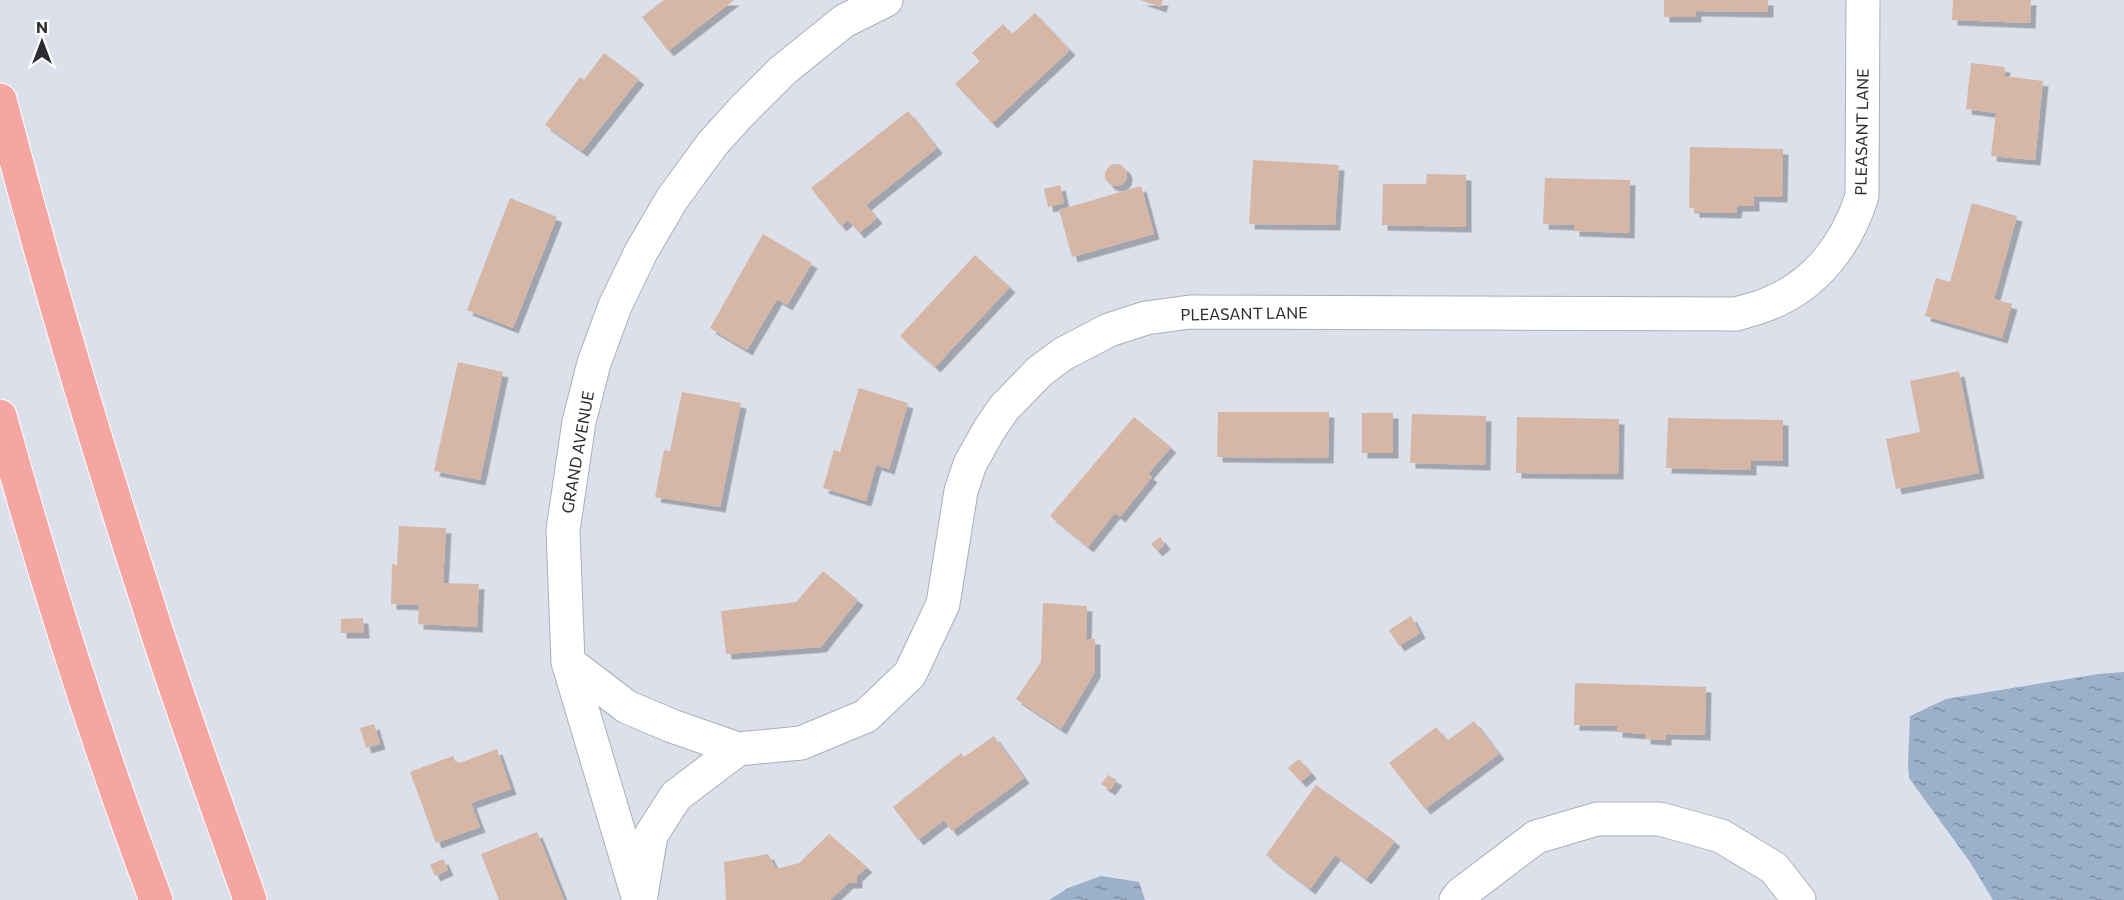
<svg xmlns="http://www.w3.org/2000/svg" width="2124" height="900" font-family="Commissioner,sans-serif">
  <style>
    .water { fill: url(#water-ripples) }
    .building { fill: #d6b7a6; filter: url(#shadow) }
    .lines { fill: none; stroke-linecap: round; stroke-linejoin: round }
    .minor-casing { stroke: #abafb8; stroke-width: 35 }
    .highway-casing { stroke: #fff; stroke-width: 35 }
    .minor { stroke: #fff; stroke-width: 33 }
    .highway { stroke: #f5a6a2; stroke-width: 33 }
    .labels { text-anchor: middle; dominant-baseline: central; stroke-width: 4.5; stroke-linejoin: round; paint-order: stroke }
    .street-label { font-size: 16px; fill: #2b2c30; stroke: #fff }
  </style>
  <defs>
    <pattern id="water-ripples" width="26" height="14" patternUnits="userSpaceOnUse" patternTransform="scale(1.5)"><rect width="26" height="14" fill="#9bb1c9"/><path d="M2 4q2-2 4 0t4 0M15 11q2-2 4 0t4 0" fill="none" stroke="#7f90a4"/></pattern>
    <filter id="shadow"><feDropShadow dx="5.5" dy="5.5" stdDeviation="0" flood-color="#0004"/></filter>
  </defs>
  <rect width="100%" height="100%" fill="#dce0ea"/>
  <path class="water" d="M2124,672V900H1993L1970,862L1909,778L1908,763L1910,716L1946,699L2098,674Z
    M1101,876L1139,882L1145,900H1049L1068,888Z"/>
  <path class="building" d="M664,0H734L668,51L642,17Z
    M1140,0H1163L1161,7Z
    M1664,0H1768V12L1696,11V17H1664Z
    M1953,0H2031L2030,23L1952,20Z
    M1035,13L1070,50L992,123L955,84L980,61L972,53L1003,24L1012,34Z
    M604,53L639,79L582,151L545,125L580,77L584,80Z
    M1971,63L2005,67L2004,76L2043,81L2035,160L1991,156L1996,113L1966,109Z
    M908,111L937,148L866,205L877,218L859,233L848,220L841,226L811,188Z
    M1690,147L1783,149L1782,197L1754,196V206H1737L1736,213L1694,212V208H1689Z
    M1253,160L1339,165L1335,225L1249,224Z
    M1105 175a11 11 0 1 1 22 0a11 11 0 1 1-22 0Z
    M1427,174L1466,175V227L1382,225L1383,184H1426Z
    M1545,178L1630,180L1629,233L1574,231V225L1543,224Z
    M1060,185L1064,203L1048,207L1044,189Z
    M1141,186L1154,234L1072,257L1059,210Z
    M510,198L557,217L513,328L467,310Z
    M1972,203L2017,216L1994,299L2012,304L2002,338L1925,316L1936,278L1950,282Z
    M763,234L812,263L787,305L777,299L747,350L710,328Z
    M975,255L1010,287L935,367L900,336Z
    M458,362L503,372L480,480L434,471Z
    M1959,371L1979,473L1896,489L1886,439L1920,432L1910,381Z
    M859,388L908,403L889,469L876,465L866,501L823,488L834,450L840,452Z
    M682,392L741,403L720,507L655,497L664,450L670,451Z
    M1218,412H1329L1328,458L1217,457Z
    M1362,413H1393V453H1362Z
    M1412,414L1486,416L1485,465L1410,463Z
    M1134,417L1171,447L1148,474L1152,477L1120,517L1115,513L1088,547L1050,516Z
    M1517,417L1619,419L1618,474L1516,473Z
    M1668,418L1783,420V461L1751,460V470L1666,468Z
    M399,526L446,528L443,583L479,584L477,627L418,624L419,605L391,604L392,564L397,565Z
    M1160,537L1165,544L1157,551L1151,544Z
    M823,571L858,600L821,647L726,654L721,611L796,602Z
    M1043,603L1087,606L1086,639H1095V672L1061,729L1016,699L1041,662Z
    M1411,616L1420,633L1399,646L1389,630Z
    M363,618L364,633H341V619Z
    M1575,683L1706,687L1705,735L1666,734V740L1645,739V734L1617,732V726L1574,725Z
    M1474,721L1499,754L1425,809L1389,763L1436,727L1447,741Z
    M374,724L380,744L366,748L360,728Z
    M994,736L1024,778L952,831L944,820L918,840L893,807L961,753L964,757Z
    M497,749L511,789L471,803L480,827L436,843L410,772L453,756L457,764Z
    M1299,759L1311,773L1301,782L1288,768Z
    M1108,775L1117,780L1110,790L1101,784Z
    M1316,785L1395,841L1366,879L1335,855L1310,889L1266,855Z
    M537,832L564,900H499L481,854Z
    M829,834L867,867L857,876V883H848L830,900H726L724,862L768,854L776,869L799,863Z
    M443,859L448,870L435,876L430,865Z"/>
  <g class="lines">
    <defs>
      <path id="minor" d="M568,662L627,707L672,726L738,749L801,743L866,716L910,674L943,604L961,491L970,464L989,430L1004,408L1040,371L1063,354L1109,330L1146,318L1190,312L1736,314C1747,311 1758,308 1768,304C1816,285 1847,244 1862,196L1863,0
        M641,895L651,835L676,796L738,749
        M639,900L568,662L563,530L579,422L594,363L615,306L641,252L672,199L713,143L742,111L782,71L844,21L886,0
        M1456,900L1461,894L1536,837L1597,819H1660L1721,836L1774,868L1799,900"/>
      <path id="highway" d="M0,100C44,269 94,438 148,604C179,704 216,802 250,900
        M0,416C45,579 96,741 156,900"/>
    </defs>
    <use href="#minor" class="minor-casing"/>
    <use href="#highway" class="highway-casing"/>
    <use href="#minor" class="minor"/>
    <use href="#highway" class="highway"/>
  </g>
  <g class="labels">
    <g class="street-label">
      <text transform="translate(1861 132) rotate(-89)">PLEASANT LANE</text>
      <text transform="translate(1244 313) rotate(-1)">PLEASANT LANE</text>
      <text transform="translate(577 452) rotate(-80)">GRAND AVENUE</text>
    </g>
  </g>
  <g transform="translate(42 42)" stroke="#ffffff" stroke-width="4.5" paint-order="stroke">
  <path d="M0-4.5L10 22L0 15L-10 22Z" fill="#2b2c30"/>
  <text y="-9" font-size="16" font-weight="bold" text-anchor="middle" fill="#2b2c30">N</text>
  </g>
</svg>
